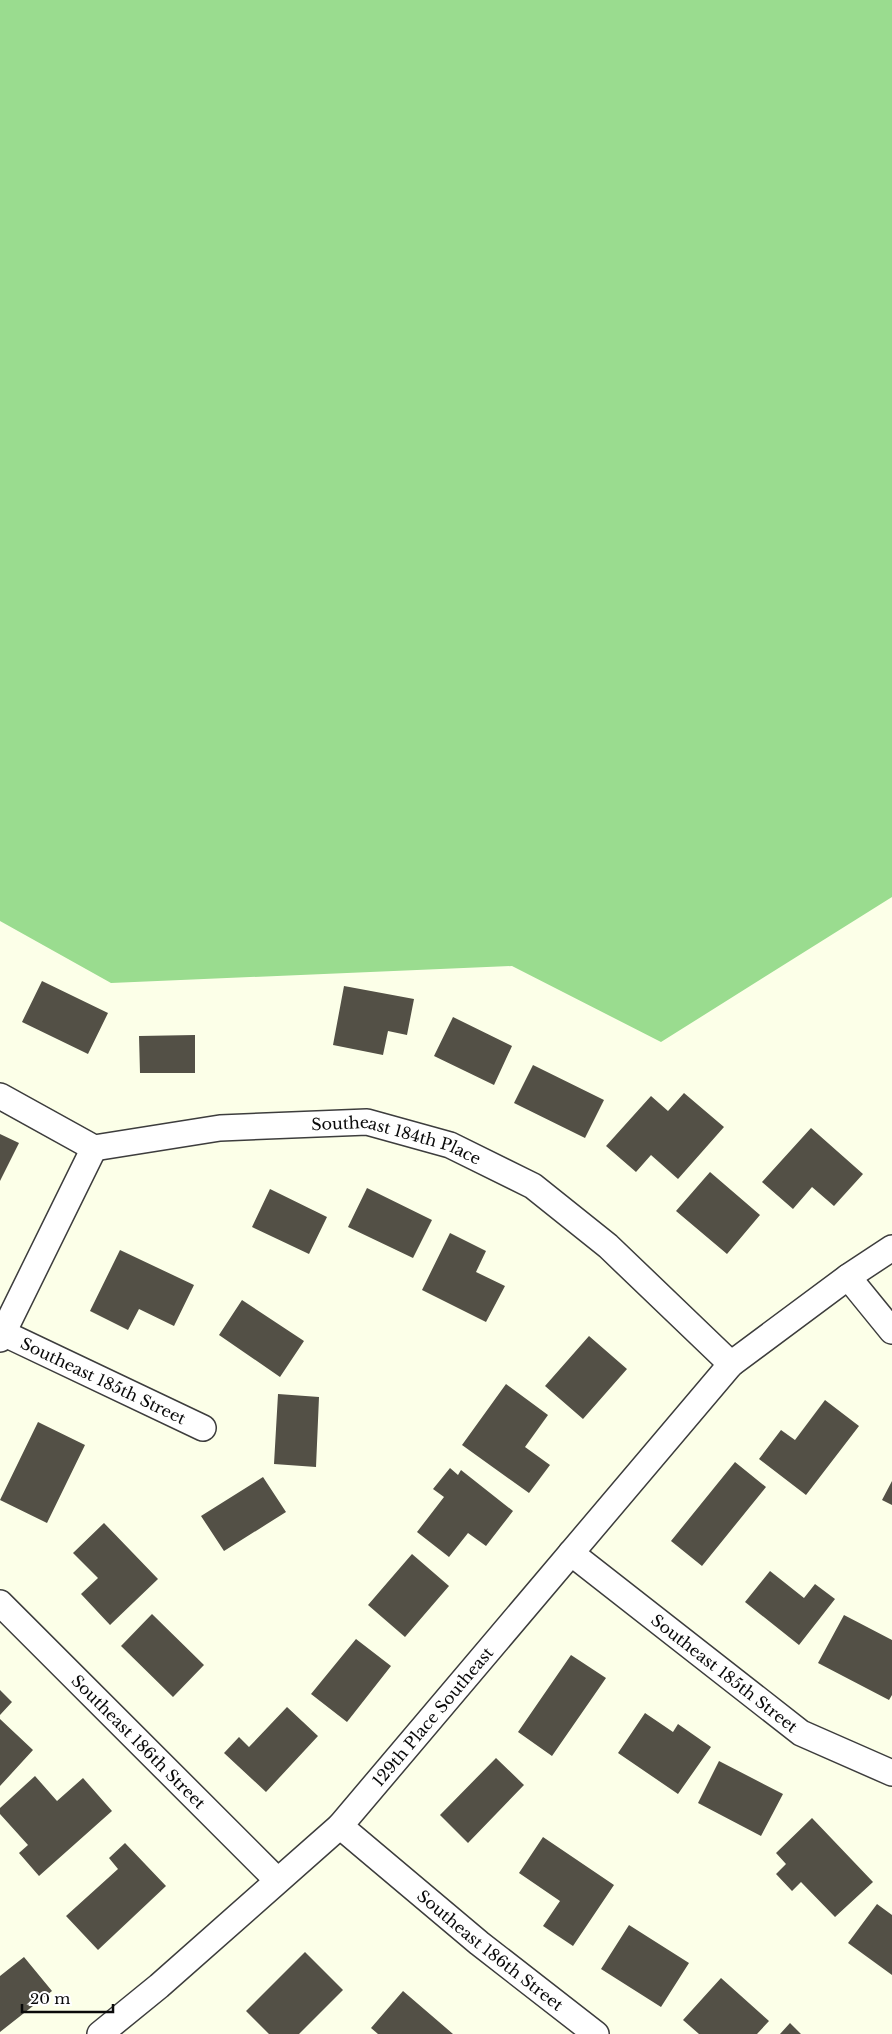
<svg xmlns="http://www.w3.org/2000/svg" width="892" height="2034" font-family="'Libre Baskerville',serif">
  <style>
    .forest { fill: #9adc8f }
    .building { fill: #535046 }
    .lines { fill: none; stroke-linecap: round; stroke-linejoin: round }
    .street-casing { stroke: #3d3d3d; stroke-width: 28 }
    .street { stroke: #fff; stroke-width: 25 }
    .labels { text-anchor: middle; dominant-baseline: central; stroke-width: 5; stroke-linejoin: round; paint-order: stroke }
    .street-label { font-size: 16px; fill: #0a0a0a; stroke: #fff }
  </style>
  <rect width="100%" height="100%" fill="#fcffe8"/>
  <path class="forest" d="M0,0H892V897L661,1042L512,966L111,983L0,921Z"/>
  <path class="building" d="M42,981L108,1013L88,1054L22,1022Z
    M344,986L414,999L407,1035L388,1031L383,1055L333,1045Z
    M453,1017L512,1046L494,1085L434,1056Z
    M195,1035V1073H140L139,1036Z
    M533,1065L604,1100L585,1138L514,1103Z
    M684,1093L724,1127L678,1179L651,1155L636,1172L606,1146L651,1096L668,1111Z
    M811,1128L863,1174L834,1206L812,1187L793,1209L762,1182Z
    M0,1134L19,1143L0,1181Z
    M710,1172L760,1215L727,1254L676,1211Z
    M367,1188L432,1220L413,1258L348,1227Z
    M270,1189L327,1217L309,1254L252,1227Z
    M450,1233L486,1251L476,1272L505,1286L486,1322L422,1290Z
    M120,1250L194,1285L174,1326L139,1309L128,1330L90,1311Z
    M242,1300L304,1341L280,1377L219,1335Z
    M589,1336L627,1369L583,1419L545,1386Z
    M506,1384L548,1415L525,1447L550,1465L529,1493L462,1445Z
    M278,1394L319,1397L316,1467L274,1464Z
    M825,1400L859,1426L806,1495L759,1459L781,1430L795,1440Z
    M38,1422L85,1445L47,1523L0,1500Z
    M735,1462L766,1487L702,1566L671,1541Z
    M450,1468L458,1475L461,1470L513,1511L486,1546L468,1533L449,1557L417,1532L444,1497L433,1489Z
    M263,1477L286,1512L224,1551L201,1516Z
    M892,1481V1505L882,1500Z
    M104,1523L158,1579L110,1625L81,1594L98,1578L73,1553Z
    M412,1554L449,1586L405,1637L368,1605Z
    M770,1571L804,1598L815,1584L835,1599L799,1645L745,1602Z
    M152,1614L204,1665L173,1697L121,1646Z
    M844,1615L892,1640V1695L889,1700L818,1663Z
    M356,1639L391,1666L347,1722L311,1694Z
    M571,1655L606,1678L552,1756L518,1732Z
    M0,1690L12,1702L0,1715Z
    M287,1707L318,1736L266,1792L224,1753L239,1737L249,1747Z
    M645,1713L673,1732L678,1724L711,1747L678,1794L618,1753Z
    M0,1719L33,1750L0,1786Z
    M496,1758L524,1785L468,1843L440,1815Z
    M719,1761L783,1794L761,1836L698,1803Z
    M35,1776L57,1801L83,1778L112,1811L39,1876L19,1853L28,1845L0,1814V1808Z
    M812,1818L873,1882L835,1917L801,1882L792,1891L776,1874L786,1864L776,1853Z
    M543,1837L614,1885L573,1946L543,1926L560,1901L519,1873Z
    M125,1843L166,1886L98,1950L66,1916L118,1869L109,1858Z
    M877,1904L892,1915V1975L848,1943Z
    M629,1925L689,1963L661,2007L601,1969Z
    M305,1952L343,1990L299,2034H269L246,2011Z
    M24,1957L52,1991L0,2032V1976Z
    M721,1978L769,2021L757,2034H699L683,2020Z
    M403,1991L453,2034H378L371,2028Z
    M790,2023L801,2034H780Z"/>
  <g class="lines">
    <defs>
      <g id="street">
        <path id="s1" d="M0,1096L94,1148L220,1128L367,1122L450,1145L533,1186L608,1246L731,1364"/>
        <path d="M848,1277L892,1331"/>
        <path id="s2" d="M3,1333L203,1428"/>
        <path d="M0,1339L94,1148"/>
        <path id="s3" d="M571,1553L801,1733L892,1773"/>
        <path id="s4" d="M0,1603L277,1880"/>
        <path id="s5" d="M340,1826L479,1943L596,2034"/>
        <path id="s6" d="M100,2034L159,1986L340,1826L731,1364L848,1277L892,1248"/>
      </g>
    </defs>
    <use href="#street" class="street-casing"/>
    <use href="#street" class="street"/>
  </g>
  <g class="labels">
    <g class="street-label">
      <text stroke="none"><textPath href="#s1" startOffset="414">Southeast 184th Place</textPath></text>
      <text stroke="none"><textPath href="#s2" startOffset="111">Southeast 185th Street</textPath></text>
      <text stroke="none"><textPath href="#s3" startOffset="195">Southeast 185th Street</textPath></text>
      <text stroke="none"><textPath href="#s6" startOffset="461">129th Place Southeast</textPath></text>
      <text stroke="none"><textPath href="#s4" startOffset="196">Southeast 186th Street</textPath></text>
      <text stroke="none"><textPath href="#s5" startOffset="195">Southeast 186th Street</textPath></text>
    </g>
  </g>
  <path d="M22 2004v8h91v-8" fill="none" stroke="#0a0a0a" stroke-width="2.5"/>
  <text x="30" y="2004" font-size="15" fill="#0a0a0a" stroke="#ffffff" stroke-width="4" paint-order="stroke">20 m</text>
</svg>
